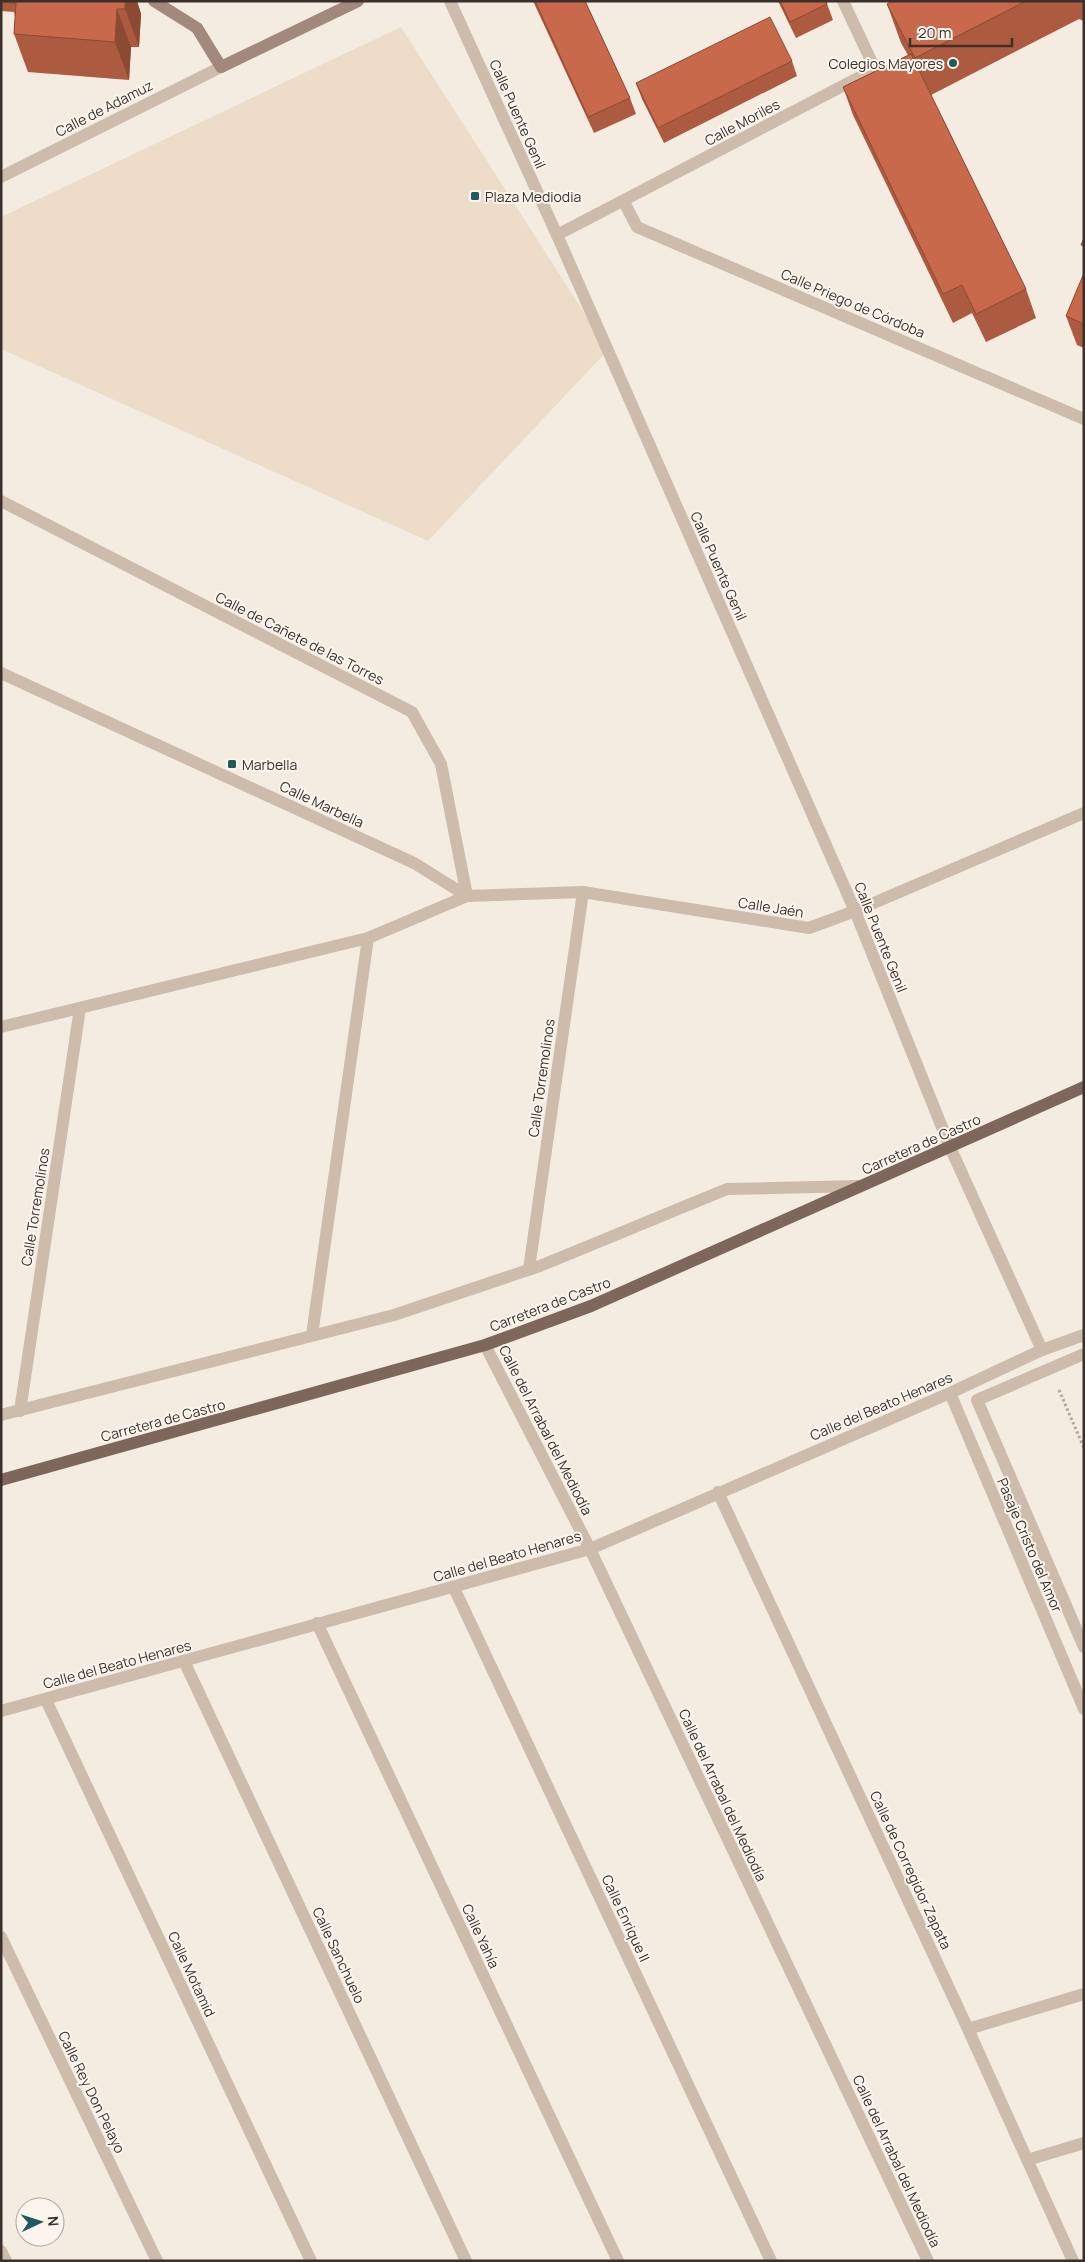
<svg xmlns="http://www.w3.org/2000/svg" width="1085" height="2262" font-family="Manrope,sans-serif">
  <style>
    .plaza { fill: #ecdcc8 }
    .lines { fill: none; stroke-linecap: round; stroke-linejoin: round }
    .path { stroke: #b9a596; stroke-width: 3; stroke-dasharray: 2.5 2.5; stroke-linecap: butt }
    .pedestrian { stroke: #cdbbac; stroke-width: 12 }
    .minor { stroke: #cdbbac; stroke-width: 12 }
    .tertiary { stroke: #cdbbac; stroke-width: 12 }
    .secondary { stroke: #a18a7d; stroke-width: 12 }
    .primary { stroke: #7d675c; stroke-width: 12 }
    .wall { fill: #ac5a40 }
    .shaded-wall { fill: #8c4a34 }
    .building { fill: #c8694b; stroke: #8c4a34 }
    .poi-dot { fill: #1f5a5e; stroke: #fbf5ee; stroke-width: 2 }
    .labels { text-anchor: middle; dominant-baseline: central; stroke-width: 4; stroke-linejoin: round; paint-order: stroke }
    .poi-label { font-size: 14px; fill: #3b302b; stroke: #fbf5ee; text-anchor: start }
    .street-label { font-size: 14px; fill: #3b302b; stroke: #fbf5ee }
  </style>
  <rect width="100%" height="100%" fill="#f4ebe1"/>
  <path class="plaza" d="M401,27L608,350L428,541L1,349V217Z"/>
  <g class="lines">
    <path class="path" d="M1059,1390L1084,1448"/>
    <path class="pedestrian" d="M1084,1354L977,1400L1084,1647"/>
    <path class="minor" d="M1,177L221,67
      M624,202L637,227L1084,419
      M557,235L875,69L843,1
      M1,501L412,712L441,764L467,896L368,938L1,1027
      M1,673L414,863L467,896L583,892L809,928L855,911L1084,813
      M950,1147L1042,1350
      M529,1269L583,892
      M312,1335L368,938
      M950,1393L1084,1709
      M20,1411L80,1008
      M1,1415L394,1315L540,1266L727,1189L860,1186
      M718,1492L968,2029L1073,2261
      M454,1588L771,2261
      M317,1623L618,2261
      M184,1661L466,2261
      M46,1700L311,2261
      M1,1711L590,1549L950,1393L1042,1350L1084,1335
      M1,1937L157,2261
      M968,2029L1084,1994
      M1027,2160L1084,2143
      M1,2251L6,2261"/>
    <path class="tertiary" d="M450,1L557,235L855,911L950,1147
      M485,1345L590,1549L928,2261"/>
    <path class="secondary" d="M154,1L197,28L221,67L358,1"/>
    <path class="primary" d="M1,1480L485,1345L591,1306L1084,1087"/>
  </g>
  <path class="wall" d="M1,1H137L141,14L139,47H131L129,80L28,72L14,34L15,16L14,12L1,11Z
    M533,1H585L630,98L636,114L594,133Z
    M778,1H826L833,20L796,38Z
    M893,1H1084V21L1079,19L931,95L1026,289L1036,318L986,342L972,313L953,323L853,115L843,87L908,55L901,43L887,4Z
    M792,61L797,76L664,143L642,99L636,83Z
    M1084,273V348L1077,345L1066,316Z"/>
  <path class="shaded-wall" d="M125,1H137L141,14L139,47L125,9Z
    M117,9L131,47L129,80L115,42Z"/>
  <path class="building" d="M10,1H125V9H117L115,42L14,34L16,3H10Z
    M535,1H585L630,98L588,117Z
    M780,1H826L827,4L790,22Z
    M893,1H1026L915,58L887,4Z
    M770,17L792,61L658,128L636,83Z
    M911,54L1026,289L976,314L962,285L943,294L843,87Z
    M1084,238V246L1081,245Z
    M1084,273V324L1066,316Z"/>
  <g class="poi-dot">
    <circle cx="953" cy="63" r="5"/>
    <rect x="470" y="191" width="10" height="10" rx="2.5"/>
    <rect x="227" y="759" width="10" height="10" rx="2.5"/>
  </g>
  <g class="labels">
    <g class="poi-label">
      <text x="943" y="63" text-anchor="end">Colegios Mayores</text>
      <text x="485" y="196">Plaza Mediodia</text>
      <text x="242" y="764">Marbella</text>
    </g>
    <g class="street-label">
      <text transform="translate(104 108) rotate(-27)">Calle de Adamuz</text>
      <text transform="translate(518 114) rotate(66)">Calle Puente Genil</text>
      <text transform="translate(742 122) rotate(-28)">Calle Moriles</text>
      <text transform="translate(853 303) rotate(23)">Calle Priego de Córdoba</text>
      <text transform="translate(719 566) rotate(66)">Calle Puente Genil</text>
      <text transform="translate(300 638) rotate(27)">Calle de Cañete de las Torres</text>
      <text transform="translate(322 804) rotate(25)">Calle Marbella</text>
      <text transform="translate(771 907) rotate(9)">Calle Jaén</text>
      <text transform="translate(881 937) rotate(68)">Calle Puente Genil</text>
      <text transform="translate(541 1078) rotate(-82)">Calle Torremolinos</text>
      <text transform="translate(921 1144) rotate(-24)">Carretera de Castro</text>
      <text transform="translate(35 1207) rotate(-81)">Calle Torremolinos</text>
      <text transform="translate(550 1304) rotate(-21)">Carretera de Castro</text>
      <text transform="translate(881 1406) rotate(-23)">Calle del Beato Henares</text>
      <text transform="translate(163 1420) rotate(-15)">Carretera de Castro</text>
      <text transform="translate(546 1430) rotate(63)">Calle del Arrabal del Mediodía</text>
      <text transform="translate(1030 1545) rotate(67)">Pasaje Cristo del Amor</text>
      <text transform="translate(507 1556) rotate(-16)">Calle del Beato Henares</text>
      <text transform="translate(117 1664) rotate(-15)">Calle del Beato Henares</text>
      <text transform="translate(723 1795) rotate(65)">Calle del Arrabal del Mediodía</text>
      <text transform="translate(911 1870) rotate(65)">Calle de Corregidor Zapata</text>
      <text transform="translate(626 1918) rotate(65)">Calle Enrique II</text>
      <text transform="translate(481 1936) rotate(65)">Calle Yahía</text>
      <text transform="translate(339 1955) rotate(65)">Calle Sanchuelo</text>
      <text transform="translate(192 1974) rotate(65)">Calle Motamid</text>
      <text transform="translate(92 2092) rotate(64)">Calle Rey Don Pelayo</text>
      <text transform="translate(897 2161) rotate(65)">Calle del Arrabal del Mediodía</text>
    </g>
  </g>
  <rect width="1085" height="2262" fill="none" stroke="#3b302b" stroke-width="5"/>
  <g transform="translate(40 2222) rotate(86)"><circle r="24" fill="#fbf5ee" stroke="#aea6a0"/>
  <path d="M0-4L9 19L0 12L-9 19Z" fill="#1f5a5e"/>
  <text y="-8" font-size="14" font-weight="bold" text-anchor="middle" fill="#3b302b">N</text>
  </g>
  <path d="M910 38v8h102v-8" fill="none" stroke="#3b302b" stroke-width="2.5"/>
  <text x="918" y="38" font-size="15" fill="#3b302b" stroke="#fbf5ee" stroke-width="4" paint-order="stroke">20 m</text>
</svg>
